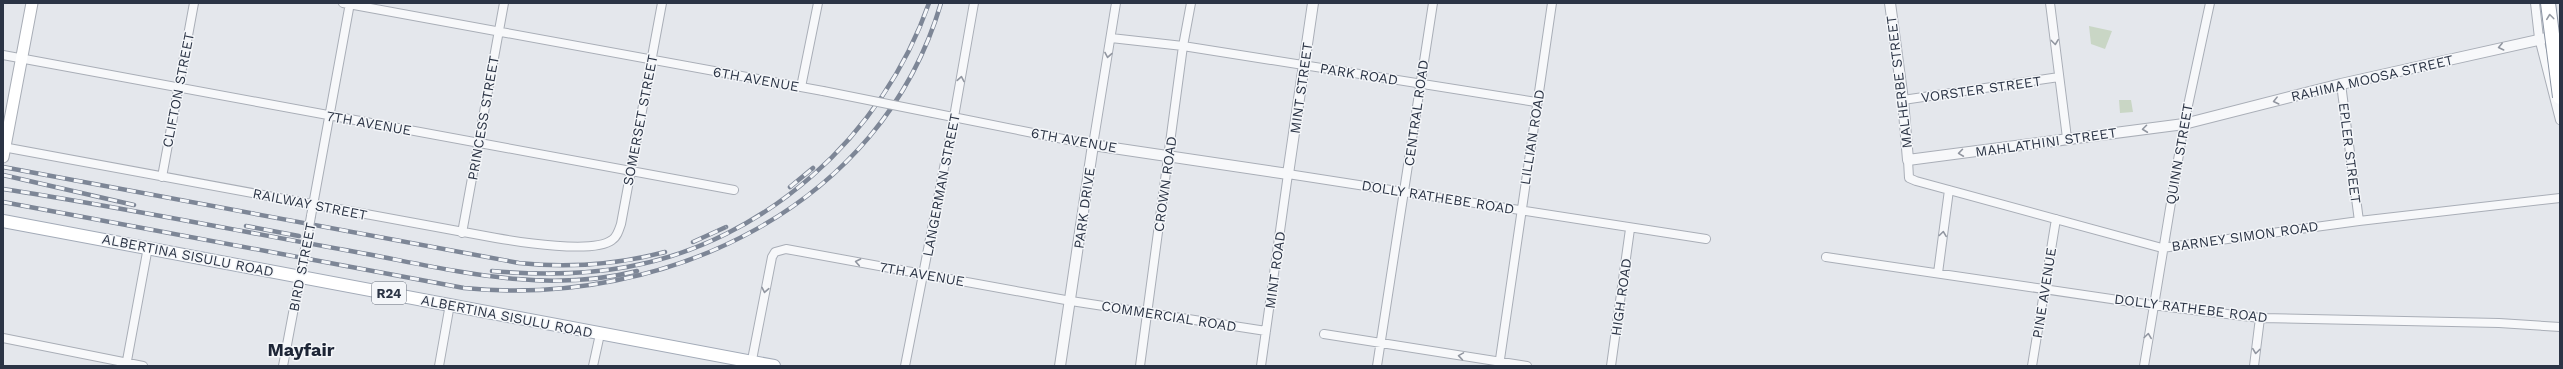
<svg xmlns="http://www.w3.org/2000/svg" width="2563" height="369" font-family="'Work Sans',sans-serif">
  <style>
    .green { fill: #c9d6c5 }
    .lines { fill: none; stroke-linecap: round; stroke-linejoin: round }
    .minor-casing { stroke: #a9aeb7; stroke-width: 10 }
    .tertiary-casing { stroke: #a9aeb7; stroke-width: 12 }
    .secondary-casing { stroke: #a9aeb7; stroke-width: 13 }
    .primary-casing { stroke: #a3abb8; stroke-width: 14 }
    .minor { stroke: #f7f8fa; stroke-width: 8 }
    .tertiary { stroke: #f7f8fa; stroke-width: 10 }
    .secondary { stroke: #fff; stroke-width: 11 }
    .primary { stroke: #fff; stroke-width: 12 }
    .rail-casing { stroke: #7d8696; stroke-width: 4.5 }
    .rail { stroke: #f4f6f9; stroke-width: 3; stroke-dasharray: 9; stroke-linecap: butt }
    .minor-bridge-casing { stroke: #a9aeb7; stroke-width: 10; stroke-linecap: butt }
    .motorway-bridge-casing { stroke: #8b94a3; stroke-width: 16; stroke-linecap: butt }
    .minor-bridge { stroke: #f7f8fa; stroke-width: 8 }
    .motorway-bridge { stroke: #fff; stroke-width: 14 }
    .oneway { stroke: #959aa2 }
    .oneway2 { stroke: #9196a0 }
    .labels { text-anchor: middle; dominant-baseline: central; stroke-width: 3; stroke-linejoin: round; paint-order: stroke }
    .shield { fill: #f4f6f9; stroke: #676e7b; stroke-width: 1 }
    .shield-label { font-size: 13px; font-weight: bold; fill: #2b3445 }
    .street-label { font-size: 14px; fill: #2b3445; stroke: #f4f6f9 }
    .district-label { font-size: 18px; font-weight: bold; fill: #1d2536; stroke: #f4f6f9 }
  </style>
  <rect width="100%" height="100%" fill="#e4e7ec"/>
  <path class="green" d="M2089,26L2112,31L2105,49L2091,44Z
    M2119,100H2131L2133,112L2120,113Z"/>
  <g class="lines">
    <defs>
      <path id="minor" d="M343,3L823,91
        M2050,3L2067,138
        M2535,3L2539,38L2560,120
        M1111,38L1183,46L1536,102
        M3,55L734,190
        M2341,84L2359,221
        M801,87L818,3
        M1903,100L2059,77
        M933,113L1093,145L1116,3
        M3,147L496,238C519,242 594,254 612,240C617,237 619,230 621,224L662,3
        M1908,160L1909,178L1916,181L2162,248L2359,221L2560,198
        M162,177L194,3
        M311,216L350,3
        M462,233L504,3
        M1826,257L2152,305L2260,318L2499,323L2560,327
        M1938,273L1949,190
        M1324,334L1527,366
        M3,338L143,366
        M751,365L772,257L775,252L786,249L1071,301L1266,331
        M126,366L148,247
        M283,366L303,260
        M439,366L450,304
        M593,366L600,334
        M905,366L954,117L974,3
        M1140,366L1183,46L1191,3
        M1261,366L1288,174L1706,239
        M1377,366L1433,3
        M1499,366L1552,3
        M1611,366L1630,229
        M2032,366L2056,219
        M2144,366L2184,124L2210,3
        M2254,366L2260,318"/>
      <path id="tertiary" d="M1890,3L1903,100L1908,160L2184,124L2341,84L2560,35
        M1060,366L1093,145L1288,174L1313,3"/>
      <path id="secondary" d="M3,157L32,3"/>
      <path id="primary" d="M3,221L774,366"/>
    </defs>
    <use href="#minor" class="minor-casing"/>
    <use href="#tertiary" class="tertiary-casing"/>
    <use href="#secondary" class="secondary-casing"/>
    <use href="#primary" class="primary-casing"/>
    <use href="#minor" class="minor"/>
    <use href="#tertiary" class="tertiary"/>
    <use href="#secondary" class="secondary"/>
    <use href="#primary" class="primary"/>
    <defs>
      <path id="rail" d="M3,167L519,263C569,268 616,265 665,252
        M3,175L134,205
        M790,187L813,168
        M3,189C121,207 238,231 356,252C449,269 542,295 637,271
        M3,202L464,288C664,308 881,208 941,3
        M246,226L299,236
        M693,242L726,227
        M492,271C537,275 582,275 627,267C766,242 883,135 929,3"/>
    </defs>
    <use href="#rail" class="rail-casing"/>
    <use href="#rail" class="rail"/>
    <defs>
      <path id="minor-bridge" d="M823,91L933,113
        M303,260L311,216"/>
      <path id="motorway-bridge" d="M2548,3L2560,97"/>
    </defs>
    <use href="#minor-bridge" class="minor-bridge-casing"/>
    <use href="#motorway-bridge" class="motorway-bridge-casing"/>
    <use href="#minor-bridge" class="minor-bridge"/>
    <use href="#motorway-bridge" class="motorway-bridge"/>
  </g>
  <defs><path id="oneway-chevron" d="M-2-3.5L2.5 0L-2 3.5" fill="none" stroke-width="1.6" stroke-linecap="round" stroke-linejoin="round"/></defs>
  <use class="oneway" href="#oneway-chevron" transform="translate(2550 17) rotate(-97)"/>
  <g class="oneway2">
    <use href="#oneway-chevron" transform="translate(2055 42) rotate(83)"/>
    <use href="#oneway-chevron" transform="translate(2501 47) rotate(167)"/>
    <use href="#oneway-chevron" transform="translate(1108 55) rotate(100)"/>
    <use href="#oneway-chevron" transform="translate(961 79) rotate(-80)"/>
    <use href="#oneway-chevron" transform="translate(2276 101) rotate(166)"/>
    <use href="#oneway-chevron" transform="translate(2145 129) rotate(173)"/>
    <use href="#oneway-chevron" transform="translate(1961 153) rotate(172)"/>
    <use href="#oneway-chevron" transform="translate(1943 234) rotate(-82)"/>
    <use href="#oneway-chevron" transform="translate(858 262) rotate(-169)"/>
    <use href="#oneway-chevron" transform="translate(765 290) rotate(101)"/>
    <use href="#oneway-chevron" transform="translate(2148 336) rotate(-82)"/>
    <use href="#oneway-chevron" transform="translate(2256 351) rotate(97)"/>
    <use href="#oneway-chevron" transform="translate(1461 356) rotate(-171)"/>
  </g>
  <g class="labels">
    <rect class="shield" x="372" y="282" width="34" height="22" rx="3"/>
    <g class="shield-label">
      <text x="389" y="293">R24</text>
    </g>
    <g class="street-label">
      <text transform="translate(1359 74) rotate(9)">PARK ROAD</text>
      <text transform="translate(2372 78) rotate(-13)">RAHIMA MOOSA STREET</text>
      <text transform="translate(756 79) rotate(10)">6TH AVENUE</text>
      <text transform="translate(1899 82) rotate(-97)">MALHERBE STREET</text>
      <text transform="translate(1301 88) rotate(-82)">MINT STREET</text>
      <text transform="translate(1981 89) rotate(-8)">VORSTER STREET</text>
      <text transform="translate(178 90) rotate(-79)">CLIFTON STREET</text>
      <text transform="translate(1416 113) rotate(-82)">CENTRAL ROAD</text>
      <text transform="translate(483 118) rotate(-80)">PRINCESS STREET</text>
      <text transform="translate(640 120) rotate(-79)">SOMERSET STREET</text>
      <text transform="translate(369 123) rotate(10)">7TH AVENUE</text>
      <text transform="translate(1532 137) rotate(-81)">LILLIAN ROAD</text>
      <text transform="translate(1074 140) rotate(10)">6TH AVENUE</text>
      <text transform="translate(2046 142) rotate(-8)">MAHLATHINI STREET</text>
      <text transform="translate(2350 153) rotate(83)">EPLER STREET</text>
      <text transform="translate(2179 154) rotate(-80)">QUINN STREET</text>
      <text transform="translate(1165 184) rotate(-82)">CROWN ROAD</text>
      <text transform="translate(941 185) rotate(-79)">LANGERMAN STREET</text>
      <text transform="translate(1438 197) rotate(9)">DOLLY RATHEBE ROAD</text>
      <text transform="translate(310 204) rotate(11)">RAILWAY STREET</text>
      <text transform="translate(1084 208) rotate(-82)">PARK DRIVE</text>
      <text transform="translate(2245 236) rotate(-8)">BARNEY SIMON ROAD</text>
      <text transform="translate(188 255) rotate(11)">ALBERTINA SISULU ROAD</text>
      <text transform="translate(302 267) rotate(-79)">BIRD STREET</text>
      <text transform="translate(1275 270) rotate(-82)">MINT ROAD</text>
      <text transform="translate(922 274) rotate(10)">7TH AVENUE</text>
      <text transform="translate(2044 293) rotate(-81)">PINE AVENUE</text>
      <text transform="translate(1621 297) rotate(-82)">HIGH ROAD</text>
      <text transform="translate(2191 308) rotate(7)">DOLLY RATHEBE ROAD</text>
      <text transform="translate(507 316) rotate(11)">ALBERTINA SISULU ROAD</text>
      <text transform="translate(1169 316) rotate(9)">COMMERCIAL ROAD</text>
    </g>
    <g class="district-label">
      <text x="301" y="349">Mayfair</text>
    </g>
  </g>
  <rect width="2563" height="369" fill="none" stroke="#2b3445" stroke-width="8"/>
</svg>
